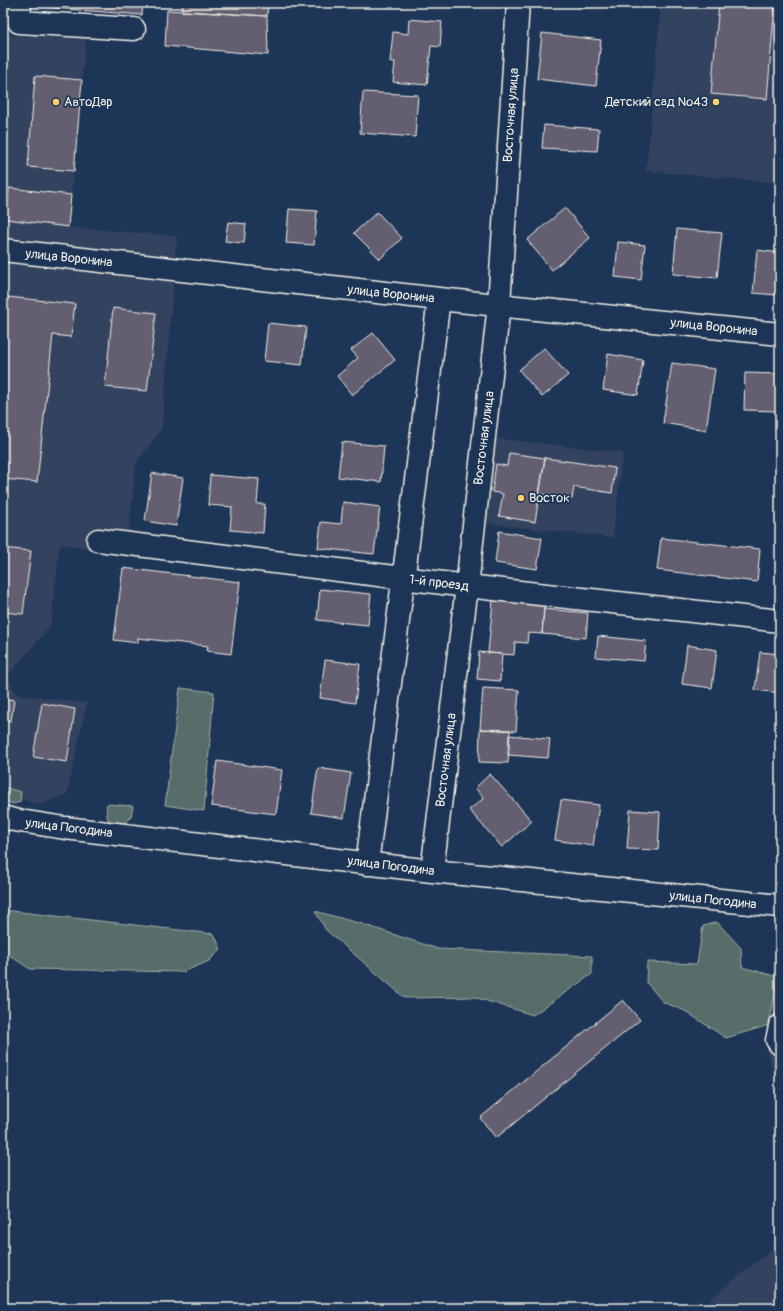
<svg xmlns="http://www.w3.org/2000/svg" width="783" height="1311" font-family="Pangolin,sans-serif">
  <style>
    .built { fill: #32425f }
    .green { fill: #576d69; stroke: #a6afa8 }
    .building { fill: #645f71; stroke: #f4f1e8 }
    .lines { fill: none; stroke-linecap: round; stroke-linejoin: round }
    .minor-casing { stroke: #f4f1e8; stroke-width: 25 }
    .minor { stroke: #1d3557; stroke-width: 22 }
    .poi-dot { fill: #ffd166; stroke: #1d3557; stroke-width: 1.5 }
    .labels { text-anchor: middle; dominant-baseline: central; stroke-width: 3.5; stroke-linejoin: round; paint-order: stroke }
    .poi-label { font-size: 13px; fill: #f4f1e8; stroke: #1d3557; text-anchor: start }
    .street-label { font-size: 13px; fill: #f4f1e8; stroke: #1d3557 }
  </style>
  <rect width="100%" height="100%" fill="#1d3557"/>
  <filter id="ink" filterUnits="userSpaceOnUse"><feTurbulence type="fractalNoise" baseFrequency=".025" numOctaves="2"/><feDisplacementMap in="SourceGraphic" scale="8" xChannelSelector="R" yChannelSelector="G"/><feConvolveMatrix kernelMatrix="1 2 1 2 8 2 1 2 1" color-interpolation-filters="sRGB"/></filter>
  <g filter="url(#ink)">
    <path class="built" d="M661,3H780V183L646,171Z
      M3,35L86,39L68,227L177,236L162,429L136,463L127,555L60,544L51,625L7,677L17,694L87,703L67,794L40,805L3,794Z
      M492,438L623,452L613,538L482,523Z
      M778,977L780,978V1097L766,1046Z
      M780,1243V1308H699Z"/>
    <path class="green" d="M180,688L214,692L204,811L165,805Z
      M3,787L21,792L20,802L13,804L3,800Z
      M107,804L133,806C132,809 132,813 131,816C127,825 114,829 108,819C106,815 106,809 107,804Z
      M3,910L214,934L221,949L209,961L183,972L30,969L3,951Z
      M315,911L362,924L438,949L592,956V974L533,1015L474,997L405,998L326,930Z
      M717,922L741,948L742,967L778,977L769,1025L726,1038L685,1011L663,1002L646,982L647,962L697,964L703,926Z"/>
    <path class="building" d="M29,3H143L142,15L29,6Z
      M183,3H268L267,16L182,11Z
      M558,3H590L589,8Z
      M719,3L775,4L767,99L711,94Z
      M167,10L267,16L268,55L165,46Z
      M409,19L442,22L440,47L431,46L427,85L393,82L395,62H390L393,32L408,34Z
      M542,33L601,40L596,86L537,79Z
      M35,76L82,80L74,171L28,167Z
      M363,92L418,95L415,137L360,133Z
      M544,125L599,129L597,151L542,148Z
      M9,188L71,195L68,227L6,219Z
      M565,208L590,238L552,270L527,240Z
      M289,209L317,211L314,245L286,243Z
      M377,212L402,238L380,259L354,233Z
      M228,222L246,224L244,243L225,241Z
      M677,229L722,233L717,278L673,274Z
      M618,242L645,245L641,280L615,277Z
      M757,250L780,253L777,295L753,293Z
      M8,297L75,304L71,337L53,335L37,482L3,479V341Z
      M113,308L156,313L147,391L105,387Z
      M268,323L306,327L302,365L264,361Z
      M373,333L395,360L352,395L337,376L358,358L351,350Z
      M544,348L568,375L542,397L519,370Z
      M608,354L643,360L638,395L603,390Z
      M672,363L715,369L706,430L663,423Z
      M745,373L779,374L777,411L744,410Z
      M342,442L384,446L381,482L338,477Z
      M509,453L545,458L535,522L499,516L503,494L492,492L496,464L507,466Z
      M545,458L615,468L612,493L574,487L572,499L539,494Z
      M152,473L183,478L176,526L145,521Z
      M210,475L259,479L257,504H265L263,533L230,530L232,507L208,505Z
      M343,502L380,507L374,554L318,548L321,522L341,524Z
      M499,531L542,538L537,569L495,563Z
      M661,538L760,549L757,582L657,570Z
      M3,548L31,551L23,614L3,612Z
      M123,568L240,582L231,654L207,651L208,646L138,638V643L114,640Z
      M320,589L371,594L368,625L317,620Z
      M493,600L544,605L542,634L528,633L527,643L515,642L514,655L488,653Z
      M544,609L588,613L586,638L542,634Z
      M598,636L646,641L644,661L596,657Z
      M687,645L717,650L712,688L682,684Z
      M479,652L502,654L500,681L477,679Z
      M760,652L780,654V693L755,690Z
      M325,660L360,664L355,703L320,698Z
      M483,688L519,690L516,731L480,729Z
      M3,698L14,700L11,721L3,718Z
      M42,703L75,709L67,762L33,757Z
      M480,729L510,730L508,763L479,762Z
      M509,735L550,739L548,758L508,755Z
      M217,761L282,770L276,814L211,806Z
      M318,768L351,773L344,818L311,813Z
      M490,774L532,821L502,847L469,810L484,798L475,788Z
      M561,800L599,805L593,846L555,840Z
      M630,810L660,812L658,850L627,849Z
      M623,1000L640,1020L496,1138L480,1118Z"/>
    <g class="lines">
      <defs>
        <path id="minor" d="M20,3L19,22L134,29
          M3,250L439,299L780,334
          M98,540L467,586L780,621
          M3,817L14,820L65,828L432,871L780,906
          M367,864L439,299
          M432,871L467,586L499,305L518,3
          M780,1026L777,1040L780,1044"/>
      </defs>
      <use href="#minor" class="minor-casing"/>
      <use href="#minor" class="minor"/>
    </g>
  </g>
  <g class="poi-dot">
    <circle cx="56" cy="102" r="4"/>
    <circle cx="716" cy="102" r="4"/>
    <circle cx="521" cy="498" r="4"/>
  </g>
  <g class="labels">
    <g class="poi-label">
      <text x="64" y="102">АвтоДар</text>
      <text x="708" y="102" text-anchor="end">Детский сад №43</text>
      <text x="529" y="498">Восток</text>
    </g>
    <g class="street-label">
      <text transform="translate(511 115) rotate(-86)">Восточная улица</text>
      <text transform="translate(69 258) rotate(6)">улица Воронина</text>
      <text transform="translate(391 294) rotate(6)">улица Воронина</text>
      <text transform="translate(714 327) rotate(6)">улица Воронина</text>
      <text transform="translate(484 438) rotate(-83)">Восточная улица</text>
      <text transform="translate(439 583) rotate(7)">1-й проезд</text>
      <text transform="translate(446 760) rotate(-83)">Восточная улица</text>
      <text transform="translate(69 828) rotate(7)">улица Погодина</text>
      <text transform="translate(391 866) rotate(7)">улица Погодина</text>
      <text transform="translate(713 900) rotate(6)">улица Погодина</text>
    </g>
  </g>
  <rect width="783" height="1311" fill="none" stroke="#1d3557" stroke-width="16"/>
  <rect x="8" y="8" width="767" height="1295" fill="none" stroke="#f4f1e8" stroke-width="1.5" filter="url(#ink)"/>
</svg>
